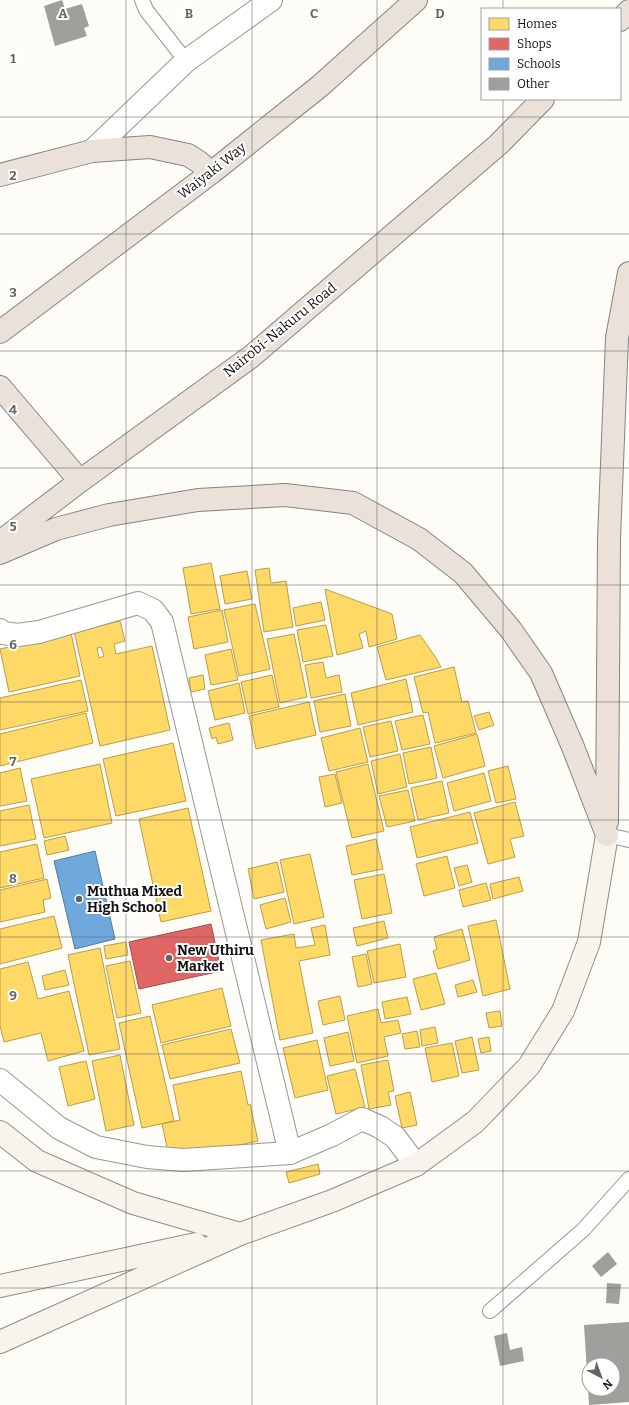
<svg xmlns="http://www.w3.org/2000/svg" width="629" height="1405" font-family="Bitter,serif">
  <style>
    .homes { fill: #ffd966; stroke: #b89d4c; fill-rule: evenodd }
    .shops { fill: #e06666; stroke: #a24c4c }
    .schools { fill: #6fa8dc; stroke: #537b9f }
    .building { fill: #a19f9c }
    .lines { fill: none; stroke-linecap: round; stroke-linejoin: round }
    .lane-casing { stroke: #979795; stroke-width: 16 }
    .street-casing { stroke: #979795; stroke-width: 24 }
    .secondary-casing { stroke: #8e8d8b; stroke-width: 24 }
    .highway-casing { stroke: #858482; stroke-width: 24 }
    .lane { stroke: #fffffe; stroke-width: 14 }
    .street { stroke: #fffffe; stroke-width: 22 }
    .secondary { stroke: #f6f4eb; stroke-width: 22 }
    .highway { stroke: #eae1d8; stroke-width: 22 }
    .grid { fill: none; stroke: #646362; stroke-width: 1; stroke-opacity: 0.55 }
    .poi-dot { fill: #646362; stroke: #fff; stroke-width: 1.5 }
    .labels { text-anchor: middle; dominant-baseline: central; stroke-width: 4; stroke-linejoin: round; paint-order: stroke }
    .street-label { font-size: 14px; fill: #111; stroke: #fff }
    .poi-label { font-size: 14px; font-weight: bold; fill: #111; stroke: #fff; text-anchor: start }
    .grid-label { font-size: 13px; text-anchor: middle; font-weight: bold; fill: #646362; stroke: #fff; stroke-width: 4; stroke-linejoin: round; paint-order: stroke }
  </style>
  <rect width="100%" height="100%" fill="#fdfcf7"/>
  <path class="homes" d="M211,563L220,609L191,614L183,568Z
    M269,568L271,583L286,581L293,627L264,632L255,570Z
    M247,571L252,599L225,604L220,576Z
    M325,589L392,614L397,639L369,647L366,631L359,634L363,648L337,655Z
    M321,602L325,620L296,626L293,608Z
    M255,604L270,669L239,676L224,610Z
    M222,610L228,642L194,649L188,617Z
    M120,621L125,641L114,644L116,654L152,646L170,730L100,746L74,631ZM101,647L104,656L99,658L97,648Z
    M326,625L333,656L303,662L297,630Z
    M71,633L80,676L9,692L0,649Z
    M294,634L307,697L280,703L267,639Z
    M420,635L436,658L441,667L386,680L377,647Z
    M231,649L238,680L211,685L205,655Z
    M323,662L326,678L339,675L342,692L311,698L305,665Z
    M454,667L462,702L468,701L476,733L435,743L428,712L423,713L414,677Z
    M203,675L205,689L191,692L189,678Z
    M272,675L279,707L248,714L241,682Z
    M406,679L413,712L358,725L351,693Z
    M81,680L88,711L0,730V698Z
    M239,683L245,713L215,720L208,691Z
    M345,694L351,726L320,732L314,701Z
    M309,702L316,735L256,749L249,716Z
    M489,712L494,725L479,730L474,716Z
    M86,713L93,743L0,766V734Z
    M423,715L430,744L402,750L395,721Z
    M391,721L398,751L370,757L363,727Z
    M229,723L233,740L218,744L216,737L212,739L209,728Z
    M360,728L368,762L329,771L321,738Z
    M477,734L485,766L443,778L434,746Z
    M173,743L186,801L116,816L103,759Z
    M431,747L437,778L409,784L403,753Z
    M400,754L407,787L378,794L371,761Z
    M100,764L112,823L44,838L31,779Z
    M368,764L384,831L352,838L336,772Z
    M508,766L516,799L496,803L488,771Z
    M20,768L27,801L0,806V773Z
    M484,773L491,801L454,811L447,783Z
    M335,774L342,803L325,807L319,777Z
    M442,781L449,813L418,820L411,788Z
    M408,790L415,821L387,827L379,796Z
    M515,802L524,836L510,839L515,857L488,864L474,813Z
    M29,805L36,839L0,846V811Z
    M188,808L211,911L161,922L139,819Z
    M470,812L478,843L417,858L410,827Z
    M65,836L69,850L47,855L44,841Z
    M376,839L383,869L352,875L346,846Z
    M37,844L44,878L0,888V852Z
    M310,854L324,917L294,924L280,860Z
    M447,856L455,888L424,896L416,864Z
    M277,862L284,892L254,899L248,869Z
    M467,865L472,882L459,886L454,868Z
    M384,874L392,913L362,919L354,880Z
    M519,877L523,891L493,899L490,884Z
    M47,879L51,898L43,900L45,912L0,922V890Z
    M486,883L491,900L463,907L459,890Z
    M285,898L291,922L266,929L260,905Z
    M54,916L62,948L0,964V929Z
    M496,920L510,989L483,996L468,926Z
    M384,921L388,938L357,946L353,928Z
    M325,925L330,955L299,961L313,1033L280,1040L261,940L294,934L296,948L315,945L311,928Z
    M462,929L470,960L438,969L433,951L437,949L434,937Z
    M126,942L128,955L106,959L104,946Z
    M400,944L406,977L374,983L367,951Z
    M100,948L120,1049L89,1055L68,955Z
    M366,954L372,984L358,987L352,957Z
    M130,961L141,1013L117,1018L106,966Z
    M28,962L38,999L69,991L84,1051L48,1061L41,1033L4,1042L0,1026V969Z
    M65,970L69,985L45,990L42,976Z
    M436,973L445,1004L421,1010L413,979Z
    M473,980L477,992L458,997L455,985Z
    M222,988L231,1026L161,1043L152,1005Z
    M340,996L345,1020L323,1025L318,1001Z
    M407,997L411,1014L385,1019L382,1002Z
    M378,1009L381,1023L398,1020L401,1033L384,1037L388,1056L357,1063L347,1016Z
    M500,1011L502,1026L489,1028L486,1013Z
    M150,1016L174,1121L142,1128L119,1023Z
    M435,1027L438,1043L422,1046L420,1030Z
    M231,1029L240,1063L170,1079L162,1045Z
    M417,1031L420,1047L405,1049L402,1034Z
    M348,1032L354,1061L330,1066L324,1038Z
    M472,1037L479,1070L462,1073L455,1041Z
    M489,1037L491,1051L481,1053L478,1039Z
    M317,1040L328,1090L295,1098L283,1048Z
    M452,1043L459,1076L432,1082L425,1048Z
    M120,1055L134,1125L106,1131L92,1061Z
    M388,1060L394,1091L388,1092L391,1105L369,1109L361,1065Z
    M86,1061L95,1099L68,1106L59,1067Z
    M355,1069L365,1107L336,1114L327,1076Z
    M241,1071L248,1105L250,1104L258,1141L184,1157L183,1148L168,1152L162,1124L180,1120L173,1085Z
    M410,1092L417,1125L402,1128L395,1096Z
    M318,1164L320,1174L289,1183L286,1172Z"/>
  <path class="shops" d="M211,924L221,971L139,989L129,942Z"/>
  <path class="schools" d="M95,851L115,939L75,949L54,861Z"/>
  <path class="building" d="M62,0L65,9L82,4L89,26L84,28L87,36L55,46L44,6Z
    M608,1252L617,1264L601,1277L592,1266Z
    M607,1283L621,1284L619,1304L606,1303Z
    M629,1322V1402L589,1405L588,1389H613V1365H589V1388H588L584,1325Z
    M507,1333L510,1350L522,1347L524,1361L500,1366L494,1336Z"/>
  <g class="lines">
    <defs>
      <path id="lane" d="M142,0L146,10L186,61
        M607,835L629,840
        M490,1311L583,1230L629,1179"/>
      <path id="street" d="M92,151L186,61L271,0
        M0,630L3,633L18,635L39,632L138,603L153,610L162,622L290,1153
        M0,1080L59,1128L96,1147L147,1157L183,1160L290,1153L332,1135L362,1119L380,1127L395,1137L416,1165"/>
      <path id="secondary" d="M0,1132L37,1161L133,1203L240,1234
        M0,1286L196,1244
        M0,1342L240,1234L332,1201L416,1165L475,1122L529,1066L563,1011L589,942L607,835"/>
      <path id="highway" d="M620,20L629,11
        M0,175L92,151L150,147L188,155L199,162L211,173
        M0,332L211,173L320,86L416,0
        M0,387L80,481
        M0,542L80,481L252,356L499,144L543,99
        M0,553L56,529L109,515L198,500L285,495L353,503L419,539L463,573L511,630L541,673L573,747L607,835
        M607,822L609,539L617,338L629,273"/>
    </defs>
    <use href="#lane" class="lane-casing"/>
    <use href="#street" class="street-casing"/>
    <use href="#secondary" class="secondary-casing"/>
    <use href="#highway" class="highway-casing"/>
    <use href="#lane" class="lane"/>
    <use href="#street" class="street"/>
    <use href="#secondary" class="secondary"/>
    <use href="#highway" class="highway"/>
  </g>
  <path class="grid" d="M126,0V1405M252,0V1405M377,0V1405M503,0V9M503,99V1405M0,117H629M0,234H629M0,351H629M0,468H629M0,585H629M0,702H629M0,820H629M0,937H629M0,1054H629M0,1171H629M0,1288H629"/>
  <g class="poi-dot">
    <circle cx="79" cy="899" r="4"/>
    <circle cx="169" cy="958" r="4"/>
  </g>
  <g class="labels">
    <g class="street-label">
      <text transform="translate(212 171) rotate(-38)">Waiyaki Way</text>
      <text transform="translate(280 330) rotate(-39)">Nairobi-Nakuru Road</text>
    </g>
    <g class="poi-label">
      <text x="87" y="891">Muthua Mixed<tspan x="87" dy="16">High School</tspan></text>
      <text x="177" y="950">New Uthiru<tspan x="177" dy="16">Market</tspan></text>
    </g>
  </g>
  <g class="grid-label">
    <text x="63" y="18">A</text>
    <text x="189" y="18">B</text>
    <text x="314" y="18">C</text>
    <text x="440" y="18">D</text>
    <text x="13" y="63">1</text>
    <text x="13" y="180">2</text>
    <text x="13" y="297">3</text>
    <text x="13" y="414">4</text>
    <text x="13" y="531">5</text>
    <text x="13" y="649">6</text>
    <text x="13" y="766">7</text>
    <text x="13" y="883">8</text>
    <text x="13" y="1000">9</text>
  </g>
  <rect x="481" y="8" width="140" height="92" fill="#ffffff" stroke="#a0a0a0"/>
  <rect x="489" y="18" width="20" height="12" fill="#ffd966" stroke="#a0a0a0"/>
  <text x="517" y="28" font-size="12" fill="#111111">Homes</text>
  <rect x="489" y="38" width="20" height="12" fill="#e06666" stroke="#a0a0a0"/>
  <text x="517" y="48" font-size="12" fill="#111111">Shops</text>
  <rect x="489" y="58" width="20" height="12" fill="#6fa8dc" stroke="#a0a0a0"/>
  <text x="517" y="68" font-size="12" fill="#111111">Schools</text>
  <rect x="489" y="78" width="20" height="12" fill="#a19f9c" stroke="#a0a0a0"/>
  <text x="517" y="88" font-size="12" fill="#111111">Other</text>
  <g transform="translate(601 1377) rotate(139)"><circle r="19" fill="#ffffff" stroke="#a0a0a0"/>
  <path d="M0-3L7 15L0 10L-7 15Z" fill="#646362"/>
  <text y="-6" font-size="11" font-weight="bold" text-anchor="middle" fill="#111111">N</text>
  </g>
</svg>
